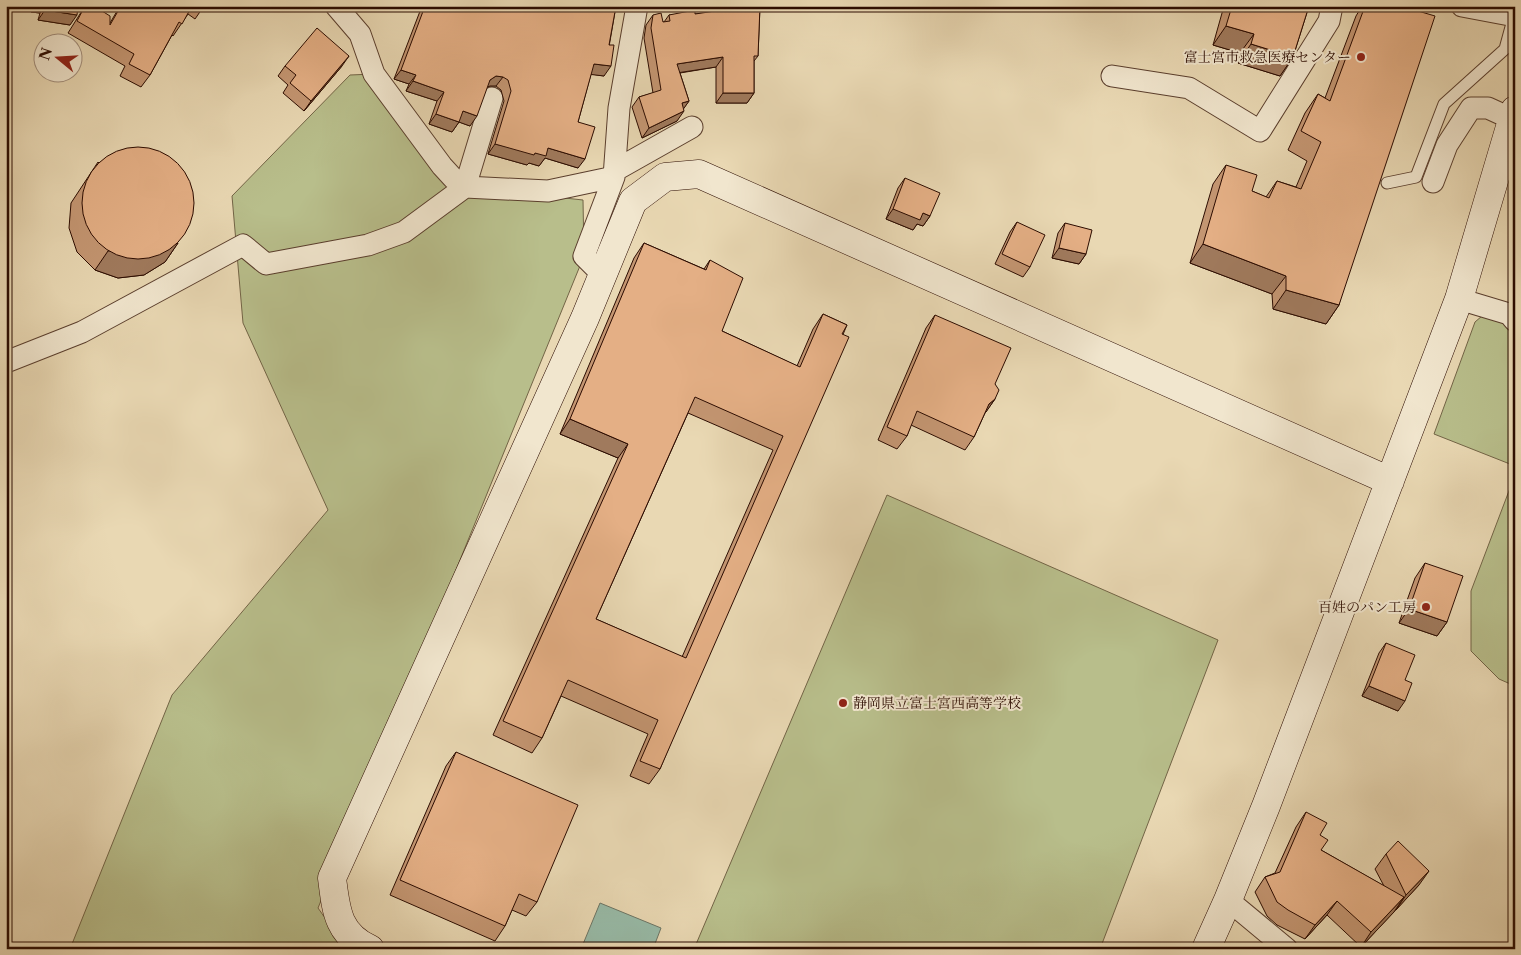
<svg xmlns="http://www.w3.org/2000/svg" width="1521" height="955" font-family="'Libre Caslon Text','Noto Serif JP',serif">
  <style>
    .green { fill: #b8be8b; stroke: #726446 }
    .water { fill: #98bba8; stroke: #6c7565 }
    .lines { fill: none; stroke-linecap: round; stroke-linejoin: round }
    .lane-casing { stroke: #5a3e2d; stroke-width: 13 }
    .street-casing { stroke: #5a3e2d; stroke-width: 23 }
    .secondary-casing { stroke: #2b0b00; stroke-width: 29 }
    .lane { stroke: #f1e6ce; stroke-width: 11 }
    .street { stroke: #f1e6ce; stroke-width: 21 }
    .secondary { stroke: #f1e6ce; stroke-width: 28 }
    .wall { fill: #c49672; stroke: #2b0b00; fill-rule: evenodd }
    .shaded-wall { fill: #a07a5d; stroke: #2b0b00 }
    .building { fill: #e4af85; stroke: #2b0b00; fill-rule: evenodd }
    .poi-dot { fill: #8f2418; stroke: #f1e6ce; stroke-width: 2 }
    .labels { text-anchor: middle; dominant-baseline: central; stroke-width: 4; stroke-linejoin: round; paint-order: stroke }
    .poi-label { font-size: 14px; fill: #2b0b00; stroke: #f1e6ce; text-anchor: end }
  </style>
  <rect width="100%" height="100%" fill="#e9d8b3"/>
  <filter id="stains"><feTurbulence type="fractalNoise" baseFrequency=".004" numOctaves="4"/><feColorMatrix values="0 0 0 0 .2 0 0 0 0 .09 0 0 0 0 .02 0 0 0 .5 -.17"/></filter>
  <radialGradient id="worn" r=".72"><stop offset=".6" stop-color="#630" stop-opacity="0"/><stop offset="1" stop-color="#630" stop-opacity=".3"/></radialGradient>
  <path class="green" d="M374,74L465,187L583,200L584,256L318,908L347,949H70L172,695L328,510L243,323L232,196L350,75Z
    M1482,316L1504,322L1515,334V466L1434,434L1475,322Z
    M1515,475V686L1499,679L1471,651V591Z
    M887,495L1218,640L1100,949H694Z"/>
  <path class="water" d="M600,903L661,928L653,949H581Z"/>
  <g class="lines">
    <defs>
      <path id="lane" d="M1387,183L1416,177L1444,104L1505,49L1514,16"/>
      <path id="street" d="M336,6L360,34L374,74L442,166L453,178L465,187L548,191L614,177
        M1462,6L1515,16
        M1112,76L1189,88L1260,131L1329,21L1332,6
        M614,171L692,127
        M1433,182L1447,145L1471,108H1488L1512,119
        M603,275L584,256L614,177L619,108L637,6
        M1459,299L1509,314L1515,321
        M6,362L82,332L243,245L266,264L368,245L404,232L465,187L492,98
        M1228,900L1287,949"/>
      <path id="secondary" d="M370,949C337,934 336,909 332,878L585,318L633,201L665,177L699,174L1390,481
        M1206,949L1228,900L1266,806L1459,299L1515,110"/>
    </defs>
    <use href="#lane" class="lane-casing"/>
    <use href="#street" class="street-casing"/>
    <use href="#secondary" class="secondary-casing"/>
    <use href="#lane" class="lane"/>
    <use href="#street" class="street"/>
    <use href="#secondary" class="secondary"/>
  </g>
  <path class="wall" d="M32,6H78L70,25L38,20L40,13L31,12Z
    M85,6H94L110,23L120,6H204L195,19L188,14L173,36L172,35L150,75L141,87L120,76L125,66L68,33Z
    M422,6H616L604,76L591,74L578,122V168L545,158L539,166L529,163L527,165L488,154L504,101L501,90L496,86H490L487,87L470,126L459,122L452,132L429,124L437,101L406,91L409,84L394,79Z
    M725,6H760L758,56L754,61V93L747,103H716V67L680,73L689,101L683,109L677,121L642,138L632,107L639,97L653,93L644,38L646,25L653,15L663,22H664L669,15L695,14L723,10Z
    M1224,6H1309L1293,57L1280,76L1238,63L1240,53L1213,45Z
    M1362,6H1401L1339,305L1326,324L1273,309L1272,294L1190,263L1213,184L1226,165L1252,191L1266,197L1277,181L1296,187L1307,161L1288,150L1305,113L1318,94L1325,98L1356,16Z
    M285,66H342L304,111L283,93L288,85L278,76Z
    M98,162L178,243L165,262L144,275L118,278L95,270L77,252L69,228L71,203Z
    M905,178L930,216L923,226L917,224L913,230L886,219L898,188Z
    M1017,222L1030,267L1023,277L995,264L1010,232Z
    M1065,223L1086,254L1079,264L1052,258L1058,233Z
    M644,243L704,269L710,260L722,331L797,366L813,329L823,314L847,325L660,769L649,784L630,776L648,734L561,696L542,738L532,753L493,735L618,458L560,434L634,258ZM688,413L773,450L682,657L596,619Z
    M935,315L995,384V399L985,413L974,437L965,450L911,425L907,436L897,449L878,440L926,328Z
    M1425,563L1447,622L1437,636L1399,623L1415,578Z
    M1386,643L1405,680L1398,711L1362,696L1379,653Z
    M456,752L537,902L526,916L512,910L505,926L495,941L390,895L446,766Z
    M1306,812L1320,835L1321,850L1384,886L1375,869L1386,854L1419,885L1361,947L1327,915L1305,939L1277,925L1267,916L1255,892L1265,877L1275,873L1296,827Z"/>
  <path class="shaded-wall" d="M35,6H45L40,13L31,12Z
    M45,10L77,15L70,25L38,20Z
    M1226,26L1254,34L1240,53L1213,45Z
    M1251,44L1293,57L1280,76L1238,63Z
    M349,56L342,66L304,111L311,101Z
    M723,57L716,67L670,74L677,64Z
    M594,64L611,66L604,76L587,74Z
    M401,70L416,75L409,84L394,79Z
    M496,76L503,77L496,86H490L483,89L490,80Z
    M413,81L444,92L437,101L406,91Z
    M723,93H754L747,103H716Z
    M689,101L682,111V103Z
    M463,111L477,116L470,126L456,121Z
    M684,111L677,121L642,138L649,128Z
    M436,114L459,122L452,132L429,124Z
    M495,144L535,153L548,148L585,159L578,168L545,158L539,166L529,163L527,165L488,154Z
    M893,209L923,213L930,216L923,226L917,224L913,230L886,219Z
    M178,243L165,262L144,275L118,278L95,270L108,251Z
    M1203,244L1286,276L1272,294L1190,263Z
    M1059,248L1086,254L1079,264L1052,258Z
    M1286,290L1339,305L1326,324L1273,309Z
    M995,399L986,412L980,417L989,404Z
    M570,419L628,444L618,458L560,434Z
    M1409,609L1447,622L1437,636L1399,623Z
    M1369,686L1405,701L1398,711L1362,696Z
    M1429,871L1419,885L1396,910L1406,895Z
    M1404,897L1394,912L1361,947L1371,932Z
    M1337,901L1327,915L1305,939L1315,925Z"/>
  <path class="building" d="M46,6H78L77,15L45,10Z
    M85,6H94L110,16V25L121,6H192L182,24L179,22L150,75L129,64L134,54L77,21Z
    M425,6H616L609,45H614L611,66L594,64L578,122L595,127L585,159L548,148L546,156L535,153L534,155L495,144L511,91L508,80L503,77L496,76L490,80L477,116L463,111L459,122L436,114L444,92L413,81L416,75L401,70Z
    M729,6H760L758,56H754V93H723V57L677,64L689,101L682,103L684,111L649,128L639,97L661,90L651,28L653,15L661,13L663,22L670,21L669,15L695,10V14L729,9Z
    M1232,6H1309L1293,57L1251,44L1254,34L1226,26Z
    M1365,6H1401L1435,16L1339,305L1286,290V276L1203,244L1226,165L1257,175L1252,191L1269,198L1277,181L1301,189L1321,142L1301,131L1318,94L1330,101Z
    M317,28L349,56L311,101L290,83L296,75L285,66Z
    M82 203a56 56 0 1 1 112 0a56 56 0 1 1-112 0Z
    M905,178L940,193L930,216L923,213L920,220L893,209Z
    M1017,222L1045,235L1030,267L1002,254Z
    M1065,223L1092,230L1086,254L1059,248Z
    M644,243L706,270L710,260L743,278L722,331L800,367L823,314L847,325L842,334L849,337L660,769L640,761L658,720L568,680L542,738L503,721L628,444L570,419ZM695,397L783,436L686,658L596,619Z
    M935,315L1011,348L995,384L999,390L995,399L989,404L974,437L917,411L907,436L887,427Z
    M1425,563L1463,576L1447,622L1409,609Z
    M1386,643L1415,655L1405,680L1412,683L1405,701L1369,686Z
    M456,752L578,805L537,902L519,894L505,926L400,880Z
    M1306,812L1327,823L1320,835L1328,840L1321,850L1404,897L1371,932L1337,901L1315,925L1288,910L1277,902L1265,877L1280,872Z
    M1398,841L1429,871L1406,895L1386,854Z"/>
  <g class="poi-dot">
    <circle cx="1361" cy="57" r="5"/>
    <circle cx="1426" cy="607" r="5"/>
    <circle cx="843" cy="703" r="5"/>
  </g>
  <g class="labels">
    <g class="poi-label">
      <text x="1351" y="57">富士宮市救急医療センター</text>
      <text x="1416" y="607">百姓のパン工房</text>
      <text x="853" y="703" text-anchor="start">静岡県立富士宮西高等学校</text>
    </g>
  </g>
  <rect width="1521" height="955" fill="none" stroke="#e9d8b3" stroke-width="25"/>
  <rect x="8" y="8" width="1506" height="940" fill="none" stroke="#2b0b00" stroke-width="2.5"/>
  <rect x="12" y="12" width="1496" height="930" fill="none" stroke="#2b0b00"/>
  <g transform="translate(58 58) rotate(288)"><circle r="24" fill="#f1e6ce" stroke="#a28e7c"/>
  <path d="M0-4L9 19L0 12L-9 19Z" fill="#8f2418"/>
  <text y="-8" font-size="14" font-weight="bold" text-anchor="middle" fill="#2b0b00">N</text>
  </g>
  <rect width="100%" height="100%" filter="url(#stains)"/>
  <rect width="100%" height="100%" fill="url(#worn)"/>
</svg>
